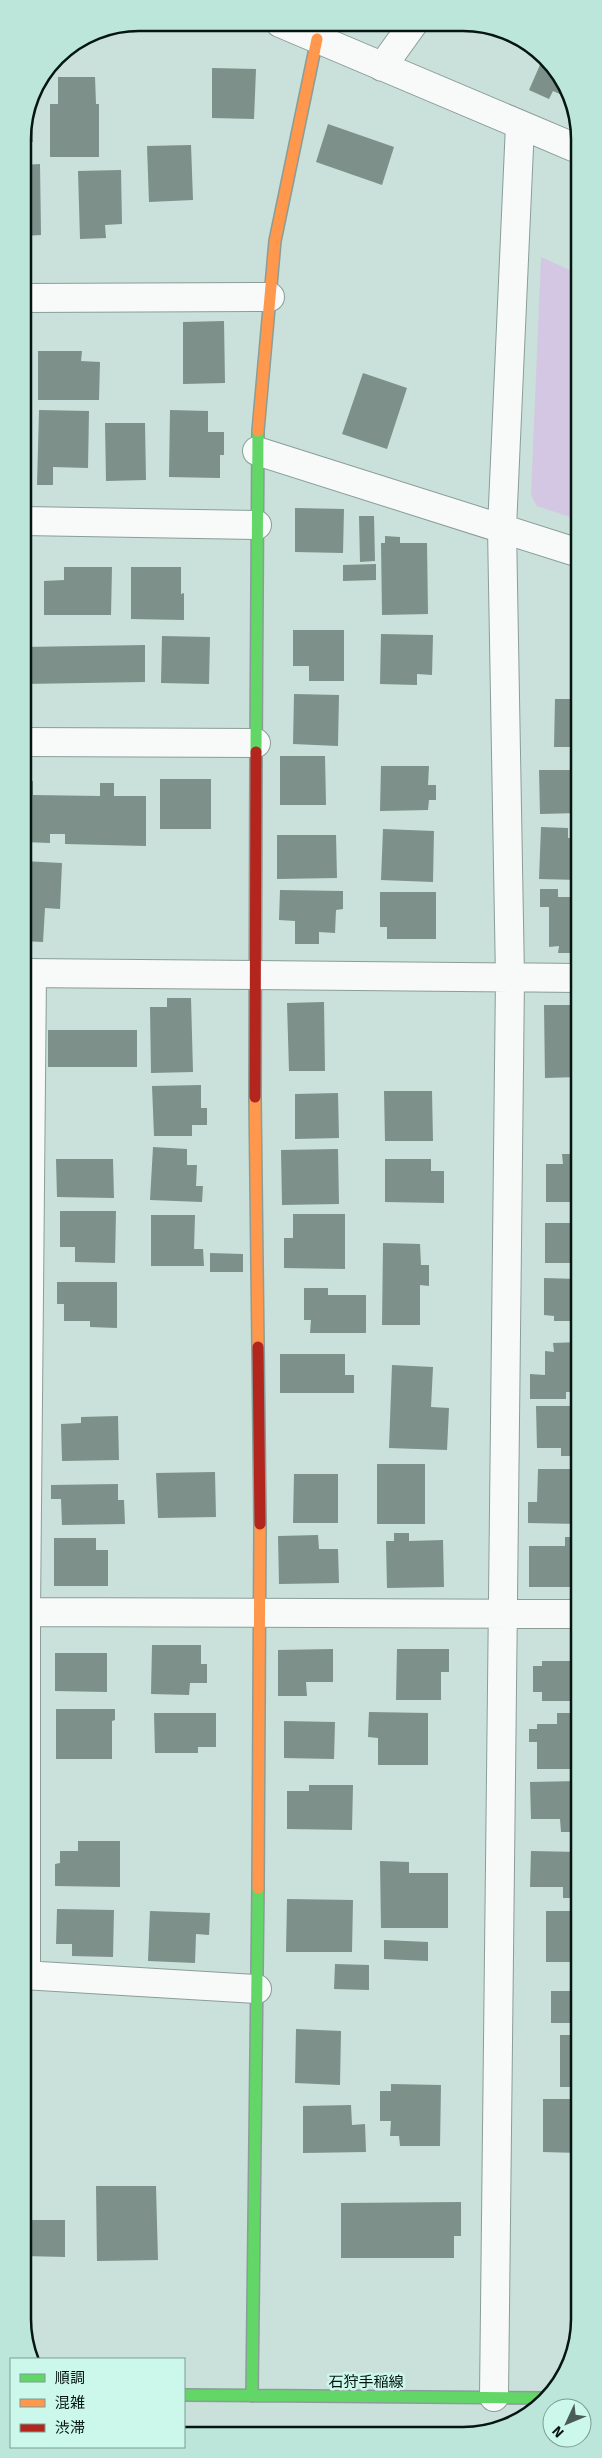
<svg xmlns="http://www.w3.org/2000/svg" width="602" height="2458" font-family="Signika,'Noto Sans JP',sans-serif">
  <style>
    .green { fill: #d4c7e3 }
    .building { fill: #7d908a }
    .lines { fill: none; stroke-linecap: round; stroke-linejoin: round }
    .street-casing { stroke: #8b9d98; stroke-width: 30 }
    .fast-casing { stroke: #8b9d98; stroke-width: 14 }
    .slow-casing { stroke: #8b9d98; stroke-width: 14 }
    .jam-casing { stroke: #8b9d98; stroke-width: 14 }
    .street { stroke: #f7faf9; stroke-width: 28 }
    .fast { stroke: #63d668; stroke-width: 11 }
    .slow { stroke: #ff974d; stroke-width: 11 }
    .jam { stroke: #b3261e; stroke-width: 11 }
    .labels { text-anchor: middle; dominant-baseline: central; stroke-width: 5; stroke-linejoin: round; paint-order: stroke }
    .street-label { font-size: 15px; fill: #051510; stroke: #ccf8eb }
    .rim { fill: none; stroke: #051510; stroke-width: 2.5 }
  </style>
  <rect width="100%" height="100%" fill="#c9e1da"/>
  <path class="green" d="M541,257L579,274V520L537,506L531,495Z"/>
  <path class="building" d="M543,58L550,62L564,91L562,95L553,91L549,99L529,90Z
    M212,68L256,69L254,119L212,118Z
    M58,77H95L96,104H99V157H50V104H58Z
    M31,100L33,142H23V132Z
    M328,124L394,147L382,185L316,162Z
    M191,145L193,200L149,202L147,146Z
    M40,164L41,235L23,236V165Z
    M121,170L122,224L105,225L106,238L80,239L78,171Z
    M224,321L225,383L183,384V322Z
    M38,351H82L81,361L100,362L99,400H38Z
    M23,362H29V399H23Z
    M363,373L407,388L387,449L342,434Z
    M39,410L89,411L88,468L53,467V485H37Z
    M170,410L208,411V432H224V455H220V478L169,477Z
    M105,423H145L146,480L106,481Z
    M295,508L344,509L343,553L295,552Z
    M359,516H374L375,561L360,562Z
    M385,536L400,537V543H427L428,614L382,615L381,543H385Z
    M376,564V580L343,581V565Z
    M64,567H112L111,615H44V581L64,580Z
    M131,567H181V594L184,593V620L131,619Z
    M293,630H344V681H309V666H293Z
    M381,634L433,635L432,675L417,674V685L380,684Z
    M162,636L210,637L209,684L161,683Z
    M145,645V682L23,684V647Z
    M294,694L339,695L338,746L293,744Z
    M555,699H579V747H554Z
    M280,756H325L326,805H280Z
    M381,766H429L428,785H436V800H429L428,810L380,811Z
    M539,770H579V813L540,814Z
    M160,779H211V829H160Z
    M23,781H33V795L100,796V783H114V796H146V846L65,844V834H50V843L23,842Z
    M541,827L568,828V838H579V880L539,879Z
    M383,829L434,831L433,882L381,880Z
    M277,835H336L337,878L277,879Z
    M23,861L62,863L60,909L45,908L43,942L23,941Z
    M540,889H558V897H579V942H577V953H558L559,946L549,947V907H540Z
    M280,890L343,891V909L336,910L335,933L319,932V944H295V921L279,920Z
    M380,892H436V939H387V927H380Z
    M167,998H191L193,1072L151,1073L150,1007H167Z
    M324,1002L325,1071H289L287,1003Z
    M544,1005H579V1077L545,1078Z
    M48,1030H137V1067H48Z
    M201,1085V1108H207V1125H192V1136H154L152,1086Z
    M384,1091H432L433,1141H385Z
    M338,1093L339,1138L295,1139V1094Z
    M153,1147L187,1149V1165H197L196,1186H203L202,1202L150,1200Z
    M338,1149L339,1204L282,1205L281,1150Z
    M562,1154H579V1202H546V1164H563Z
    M56,1159H113L114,1198L57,1197Z
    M385,1159H431V1171H444V1203L385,1202Z
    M60,1211H116L115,1263L75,1262V1247H60Z
    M293,1214H345V1269L284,1268V1238H293Z
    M151,1215H195L194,1249H203L204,1266H151Z
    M545,1223H579V1263H545Z
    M383,1243L420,1244L421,1265H429V1286L420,1285V1325H382Z
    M210,1253L243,1254V1272H210Z
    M544,1278L579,1279V1335H571V1321H554V1316L544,1315Z
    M57,1282H117V1328L90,1327V1321H64V1304H57Z
    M304,1288H328V1295H366V1333H310L311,1320H304Z
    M579,1342V1392H566V1399H530V1374L545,1375V1351L554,1352L553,1343Z
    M280,1354H345V1375H354V1393H280Z
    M392,1365L433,1367L431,1407L449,1408L447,1450L389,1448Z
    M536,1406H579V1456H561V1448H537Z
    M118,1416L119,1460L62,1461L61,1424L81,1423V1417Z
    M377,1464H425V1524H377Z
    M538,1469H579V1524L528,1523V1502H537Z
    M215,1472L216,1517L158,1518L156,1473Z
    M294,1474H338V1523H293Z
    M118,1484V1500H124L125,1524L62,1525L61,1499H51V1485Z
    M394,1533H409V1541L443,1540L444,1587L387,1588L386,1541H394Z
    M318,1535L319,1549H338L339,1583L279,1584L278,1536Z
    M565,1537H579V1555H575V1587H529V1546H565Z
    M54,1538H96V1550H108V1586H54Z
    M152,1645H201V1664H207V1683H190L189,1695L151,1694Z
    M333,1649V1682H306L307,1696H278V1650Z
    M397,1649H449V1672H441V1700H396Z
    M55,1653H107V1692L55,1691Z
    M542,1661H579V1701H542V1692H533V1666H542Z
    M56,1709H115V1720L112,1721V1759H56Z
    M369,1712L428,1713V1765H378V1738L368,1737Z
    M154,1713H216V1747H198V1753H155Z
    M557,1713H579V1769H537V1742H529V1729H537V1724H557Z
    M284,1721L335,1722L334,1759L284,1758Z
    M579,1781V1832H561L560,1819H531L530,1782Z
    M309,1785H353L352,1830L287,1829V1791H309Z
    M78,1841H120V1887L55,1886V1864L60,1863V1851H78Z
    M531,1851L579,1852V1898H563V1887H530Z
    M380,1861L409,1862V1873H448V1928H381Z
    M287,1899L353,1900L352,1952H286Z
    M57,1909L114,1910L113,1957L72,1956V1944H56Z
    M150,1911L210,1913L209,1935L196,1934L195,1963L148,1961Z
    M546,1911H579V1962H546Z
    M384,1940L428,1942V1961L384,1959Z
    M335,1964L369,1965V1990L334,1989Z
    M551,1991H579V2023H551Z
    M296,2029L341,2031L340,2085L295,2083Z
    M560,2035H579V2087H560Z
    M391,2084L441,2085L440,2146H400L399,2136H390L391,2121H380V2091H391Z
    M543,2099H579V2153L543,2152Z
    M351,2105L352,2125L365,2124L366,2152L303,2153V2106Z
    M96,2186H156L158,2260L97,2261Z
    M461,2202V2236H454V2258H341V2203Z
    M23,2220H65V2257L24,2256Z"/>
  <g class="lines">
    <defs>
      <path id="street" d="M280,23L578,149
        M382,67L413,24
        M23,298L270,297
        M257,451L579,553
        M23,521L257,525
        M23,742L256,743
        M23,973L579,978
        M23,1612L579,1614
        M23,1975L257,1989
        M26,1975V1612L32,973
        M494,2397L510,978L502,528L520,125"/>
      <path id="fast" d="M256,752L258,431
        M184,2395L548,2398
        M252,2396L258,1888"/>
      <path id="slow" d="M258,431L275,241L317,39
        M255,1097L258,1347
        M258,1888L260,1524"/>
      <path id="jam" d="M255,1097L256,752
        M258,1347L260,1524"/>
    </defs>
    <use href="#street" class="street-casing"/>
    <use href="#fast" class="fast-casing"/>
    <use href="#slow" class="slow-casing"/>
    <use href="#jam" class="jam-casing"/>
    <use href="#street" class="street"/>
    <use href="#fast" class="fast"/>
    <use href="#slow" class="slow"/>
    <use href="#jam" class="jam"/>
  </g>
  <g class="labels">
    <g class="street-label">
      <text x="366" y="2382">石狩手稲線</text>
    </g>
  </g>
  <path d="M0 0H602V2458H0ZM139 31H463A108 108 0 0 1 571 139V2319A108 108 0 0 1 463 2427H139A108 108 0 0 1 31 2319V139A108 108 0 0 1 139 31Z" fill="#bce6d9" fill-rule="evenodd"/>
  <path class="rim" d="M139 31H463A108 108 0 0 1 571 139V2319A108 108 0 0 1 463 2427H139A108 108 0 0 1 31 2319V139A108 108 0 0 1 139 31Z"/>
  <rect x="10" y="2358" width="175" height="90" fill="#ccf8eb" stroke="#7c9d93"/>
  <rect x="20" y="2374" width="25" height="8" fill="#63d668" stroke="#7c9d93"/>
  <text x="55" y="2383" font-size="15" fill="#051510">順調</text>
  <rect x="20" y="2399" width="25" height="8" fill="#ff974d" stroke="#7c9d93"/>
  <text x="55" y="2408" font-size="15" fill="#051510">混雑</text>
  <rect x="20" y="2424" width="25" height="8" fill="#b3261e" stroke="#7c9d93"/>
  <text x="55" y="2433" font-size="15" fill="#051510">渋滞</text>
  <g transform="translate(567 2423) rotate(226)"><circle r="24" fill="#ccf8eb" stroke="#7c9d93"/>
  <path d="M0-4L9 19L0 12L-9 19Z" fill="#4a5c57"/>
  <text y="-8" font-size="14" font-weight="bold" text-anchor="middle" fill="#051510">N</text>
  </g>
</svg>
